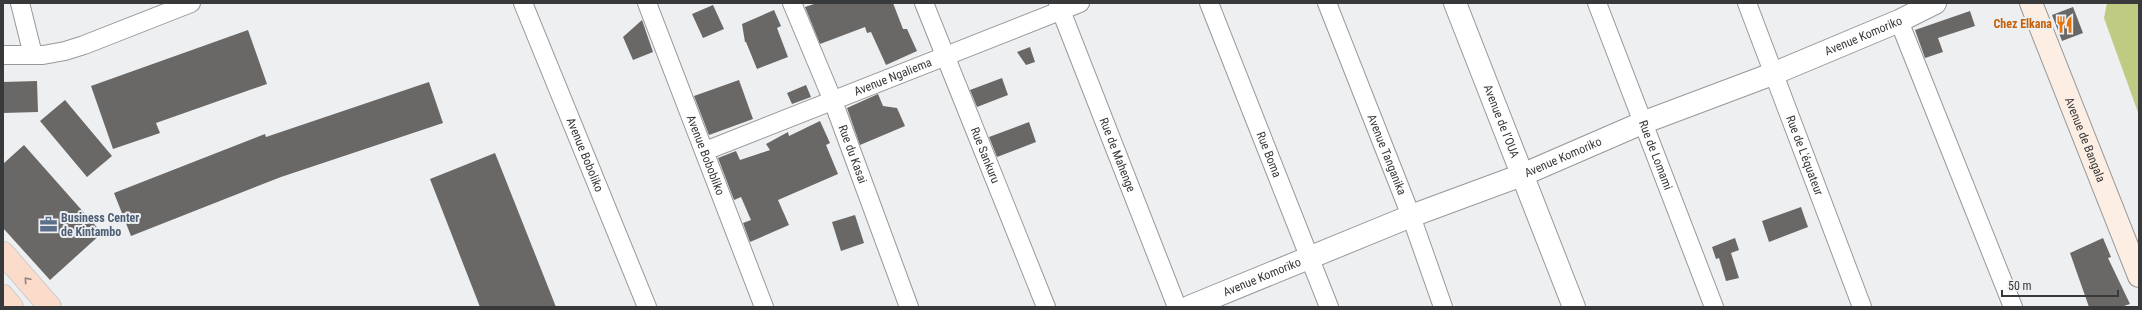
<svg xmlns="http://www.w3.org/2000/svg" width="2142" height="310" font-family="'Roboto Condensed',sans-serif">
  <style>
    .green { fill: #bfca83 }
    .building { fill: #6a6867 }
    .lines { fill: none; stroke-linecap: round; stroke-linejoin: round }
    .minor-casing { stroke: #96989a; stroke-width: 20 }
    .tertiary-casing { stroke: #96989a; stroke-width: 24 }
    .secondary-casing { stroke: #96989a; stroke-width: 24 }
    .primary-casing { stroke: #cbcccc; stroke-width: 24 }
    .minor { stroke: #fff; stroke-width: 18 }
    .tertiary { stroke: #fff; stroke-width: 22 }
    .secondary { stroke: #fdeee4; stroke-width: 22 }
    .primary { stroke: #fbdcca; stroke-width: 22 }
    .oneway { stroke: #90827b }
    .labels { text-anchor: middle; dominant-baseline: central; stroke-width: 4; stroke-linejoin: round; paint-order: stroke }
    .food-label { font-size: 12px; font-weight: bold; fill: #c56008; stroke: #edeff1; text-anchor: end }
    .street-label { font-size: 12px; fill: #38393a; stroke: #edeff1 }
    .service-label { font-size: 12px; font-weight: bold; fill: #4e5e75; stroke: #edeff1; text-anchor: start }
  </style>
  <rect width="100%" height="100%" fill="#edeff1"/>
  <path class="green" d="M2107,3H2139V115L2104,18Z"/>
  <path class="building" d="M817,3H893L903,29H907L917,51L886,65L871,32L867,33L865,27L820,44L805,7Z
    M713,5L724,29L703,38L692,14Z
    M2073,7L2083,33L2062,41L2052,15Z
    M774,10L781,26L777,28L788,57L757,69L746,42H745L742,24Z
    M1970,11L1975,26L1938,38L1943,52L1925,58L1915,30Z
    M642,20L653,52L633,60L623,37Z
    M248,30L267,84L156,123L160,133L113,149L91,86Z
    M1030,47L1035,62L1026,65L1017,52Z
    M1002,78L1008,95L977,107L970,90Z
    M739,80L753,119L709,135L694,96Z
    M37,81L38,112L3,113V82Z
    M429,82L443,123L281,177L131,236L114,193L265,134L266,137Z
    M806,85L811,97L792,104L787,93Z
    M878,94L883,106L897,108L905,126L860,145L847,108Z
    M65,100L112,156L87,177L40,121Z
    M820,121L830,143L826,145L838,174L778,200L789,225L750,242L743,223L751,220L741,197L734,200L718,158L736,151L740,160L770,150L766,144L788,132L789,136Z
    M1029,122L1036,142L997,157L989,137Z
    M24,145L102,233L50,280L3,228V164Z
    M495,153L556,307H480L430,179Z
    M1801,207L1808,227L1769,242L1762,221Z
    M855,215L864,243L841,251L832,222Z
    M1735,238L1739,250L1731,253L1739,278L1726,281L1719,258L1716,259L1712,247Z
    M2103,238L2111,257L2108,258L2130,304L2121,307H2089L2070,253Z"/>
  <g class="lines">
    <defs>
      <g id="minor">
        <path d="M20,3L33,55"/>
        <path id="s1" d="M523,3L647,307"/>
        <path id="s2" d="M647,3L764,307"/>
        <path id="s3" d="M792,3L833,101L909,307"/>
        <path id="s4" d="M924,3L1046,307"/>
        <path id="s5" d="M1058,3L1177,307"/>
        <path id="s6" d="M1209,3L1329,307"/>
        <path id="s7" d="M1327,3L1411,216L1443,307"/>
        <path id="s8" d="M1597,3L1714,307"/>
        <path id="s9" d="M1747,3L1862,307"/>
        <path d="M1899,21L2013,307"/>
        <path d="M3,55H43L65,51L84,45L191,3"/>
        <path id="s10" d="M705,151L1080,3"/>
      </g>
      <g id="tertiary">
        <path id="s11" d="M1455,3L1574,307"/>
        <path id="s12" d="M1189,307L1411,216L1522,175L1642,123L1775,73L1899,21L1935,3"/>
      </g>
      <g id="secondary">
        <path id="s13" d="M2031,3L2139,276"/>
      </g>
      <path id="primary" d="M3,253L50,307
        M3,296L12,307"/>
    </defs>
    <use href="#minor" class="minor-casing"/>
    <use href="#tertiary" class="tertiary-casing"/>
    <use href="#secondary" class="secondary-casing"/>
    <use href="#primary" class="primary-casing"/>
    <use href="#minor" class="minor"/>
    <use href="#tertiary" class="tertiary"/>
    <use href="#secondary" class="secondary"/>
    <use href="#primary" class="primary"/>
  </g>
  <defs><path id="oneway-chevron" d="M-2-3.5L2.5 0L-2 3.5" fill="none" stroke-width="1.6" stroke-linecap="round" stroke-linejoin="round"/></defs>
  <use class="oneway" href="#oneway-chevron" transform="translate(27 280) rotate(-131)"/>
  <defs>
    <symbol id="restaurant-bare" viewBox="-9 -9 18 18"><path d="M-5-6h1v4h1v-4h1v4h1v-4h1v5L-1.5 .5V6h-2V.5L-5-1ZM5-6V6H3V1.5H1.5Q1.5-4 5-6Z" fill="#e8710a" stroke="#edeff1" stroke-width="2.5" paint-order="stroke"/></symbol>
    <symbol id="office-bare" viewBox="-9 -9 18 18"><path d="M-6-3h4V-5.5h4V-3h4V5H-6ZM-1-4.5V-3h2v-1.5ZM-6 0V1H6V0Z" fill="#5c6f8a" stroke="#edeff1" stroke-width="2.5" paint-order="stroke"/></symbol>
  </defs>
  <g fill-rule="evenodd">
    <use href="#restaurant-bare" x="2052" y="12" width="25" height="25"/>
    <use href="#office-bare" x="36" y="212" width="25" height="25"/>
  </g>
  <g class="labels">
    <g class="food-label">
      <text x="2052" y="24">Chez Elkana</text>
    </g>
    <g class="street-label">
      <text stroke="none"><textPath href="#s12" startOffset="727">Avenue Komoriko</textPath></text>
      <text stroke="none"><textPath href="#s10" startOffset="202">Avenue Ngaliema</textPath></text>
      <text stroke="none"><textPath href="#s11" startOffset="127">Avenue de l’OUA</textPath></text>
      <text stroke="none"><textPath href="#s13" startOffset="147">Avenue de Bangala</textPath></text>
      <text stroke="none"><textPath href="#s3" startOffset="163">Rue du Kasai</textPath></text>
      <text stroke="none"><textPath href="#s7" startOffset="163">Avenue Tanganika</textPath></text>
      <text stroke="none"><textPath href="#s1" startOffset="164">Avenue Boboliko</textPath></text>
      <text stroke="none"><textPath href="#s2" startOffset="163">Avenue Bobobliko</textPath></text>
      <text stroke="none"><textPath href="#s4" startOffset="164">Rue Sankuru</textPath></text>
      <text stroke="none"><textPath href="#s5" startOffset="163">Rue de Mahenge</textPath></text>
      <text stroke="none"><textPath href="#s6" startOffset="163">Rue Boma</textPath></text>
      <text stroke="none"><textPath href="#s8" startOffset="163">Rue de Lomami</textPath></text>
      <text stroke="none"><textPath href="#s9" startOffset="163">Rue de L'équateur</textPath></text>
      <text stroke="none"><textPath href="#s12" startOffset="403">Avenue Komoriko</textPath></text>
      <text stroke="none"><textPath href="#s12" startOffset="79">Avenue Komoriko</textPath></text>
    </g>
    <g class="service-label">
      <text x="61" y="218">Business Center<tspan x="61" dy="14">de Kintambo</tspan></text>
    </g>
  </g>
  <rect width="2142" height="310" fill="none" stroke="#38393a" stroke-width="8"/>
  <path d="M2002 290v6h116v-6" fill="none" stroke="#38393a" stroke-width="2"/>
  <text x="2008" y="290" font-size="12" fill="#38393a" stroke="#edeff1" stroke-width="3" paint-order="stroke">50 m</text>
</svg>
